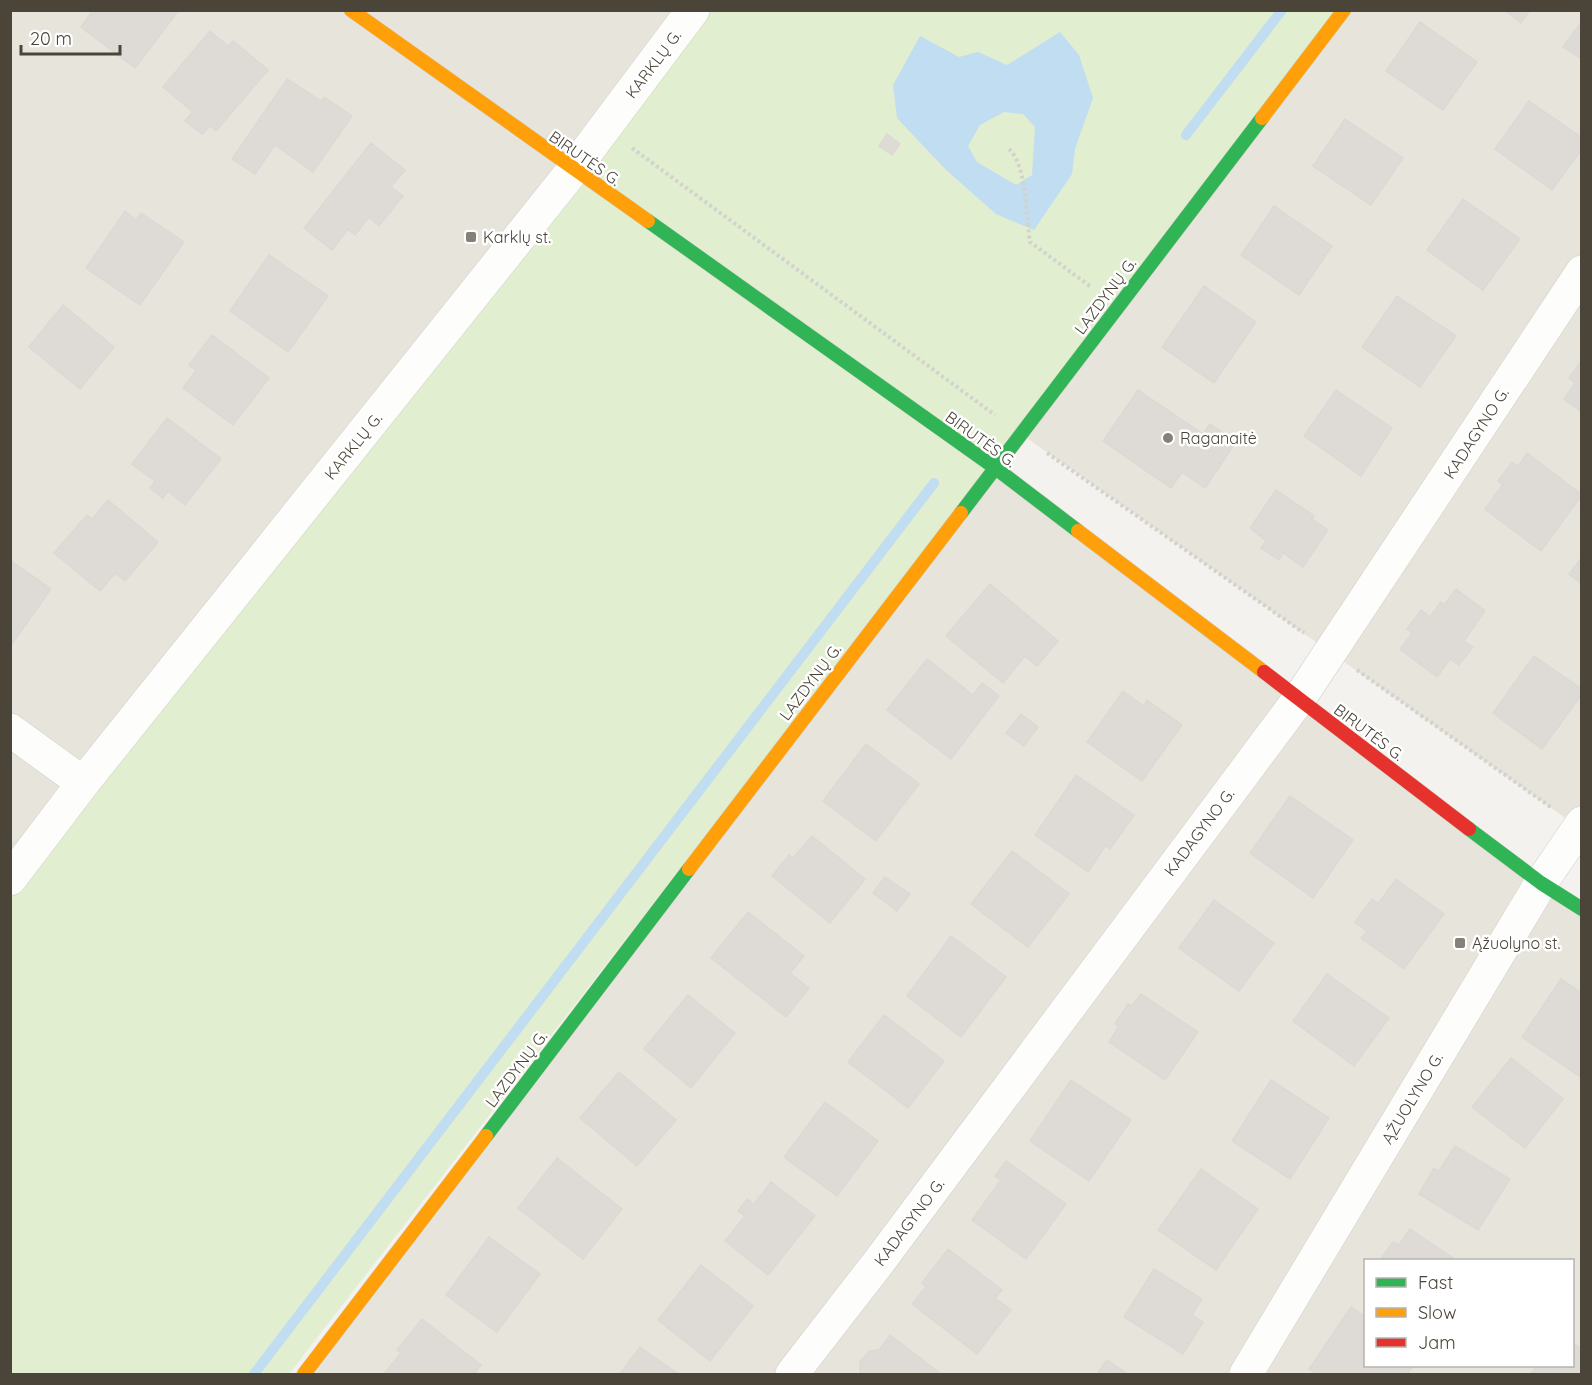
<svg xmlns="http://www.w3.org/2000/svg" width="1592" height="1385" font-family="Quicksand,sans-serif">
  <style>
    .residential { fill: #e7e4dc; fill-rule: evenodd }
    .green { fill: #e1eecf }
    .water { fill: #c0ddf1; fill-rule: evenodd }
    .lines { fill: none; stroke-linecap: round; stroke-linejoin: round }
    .stream { stroke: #c0ddf1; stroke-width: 10 }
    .building { fill: #dedbd6; stroke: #dcd9d4; stroke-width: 1.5 }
    .street-casing { stroke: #d2d0cb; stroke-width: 34 }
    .fast-casing { stroke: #d3cfc5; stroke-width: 15 }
    .slow-casing { stroke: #d3cfc5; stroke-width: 15 }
    .jam-casing { stroke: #d3cfc5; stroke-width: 15 }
    .path { stroke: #d3d2cc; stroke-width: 4; stroke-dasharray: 3 3; stroke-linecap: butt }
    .street { stroke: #fdfdfc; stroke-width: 33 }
    .fast { stroke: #30b455; stroke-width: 14 }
    .slow { stroke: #ff9f0a; stroke-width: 14 }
    .jam { stroke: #e5322d; stroke-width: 14 }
    .poi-dot { fill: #868178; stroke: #fff; stroke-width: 2 }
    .labels { text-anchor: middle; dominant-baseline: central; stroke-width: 5; stroke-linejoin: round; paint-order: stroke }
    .street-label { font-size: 16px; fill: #4b4439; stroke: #fff }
    .poi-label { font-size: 16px; fill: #4b4439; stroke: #fff; text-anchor: start }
  </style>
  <rect width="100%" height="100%" fill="#f4f2ee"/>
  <path class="residential" d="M11,11H693L11,879Z
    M1344,11H1581V829L1021,434Z
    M994,467L1581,909V1374H309ZM1366,1260H1572V1366H1366Z"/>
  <path class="green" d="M693,11H1344L289,1374H11L10,879Z"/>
  <path class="water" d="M1060,32L1079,55L1093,98L1075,149L1072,174L1034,230L996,214L946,170L897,118L893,85L920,36L959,57L978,52L1007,65ZM1004,112L1023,114L1035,127L1032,175L1016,185L977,162L968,146L980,125Z"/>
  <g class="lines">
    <path class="stream" d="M1186,135L1282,10
      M254,1374L934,483"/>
  </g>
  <path class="building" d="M93,10H179L135,68L81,27Z
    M1505,10H1530L1521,23Z
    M1582,21V59L1563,47Z
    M1420,22L1477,62L1443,110L1386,71Z
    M210,31L228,46L233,41L268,70L216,131L210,126L202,134L185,121L193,112L163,87Z
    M287,79L321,101L324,97L352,116L313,172L275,145L255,174L232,159Z
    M1529,101L1582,138V149L1552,190L1495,149Z
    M1345,119L1403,158L1371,205L1313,166Z
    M887,134L900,144L892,155L879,146Z
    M371,143L405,170L391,187L403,196L379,226L369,217L355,235L348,229L332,250L304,228Z
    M1463,199L1520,239L1483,290L1427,250Z
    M1274,206L1332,246L1299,295L1241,255Z
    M125,211L136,220L141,213L184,242L140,305L86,268Z
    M269,255L328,296L288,352L230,311Z
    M1204,286L1256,322L1214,383L1162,347Z
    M1397,296L1456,336L1420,387L1362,347Z
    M63,305L114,347L80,389L29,347Z
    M212,335L269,378L233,425L183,388L196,370L189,365Z
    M1582,360V412L1564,399L1575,383L1569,378Z
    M1138,390L1203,434L1210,424L1236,442L1205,488L1182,472L1171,488L1103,441Z
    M1336,390L1392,428L1361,476L1304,436Z
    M167,418L221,459L185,505L168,491L163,498L150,488L155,481L132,464Z
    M1527,453L1582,495L1541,551L1485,509L1503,484L1498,481L1512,462L1518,466Z
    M1276,490L1314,516L1312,519L1328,530L1303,567L1283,553L1279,560L1261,548L1266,541L1250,528Z
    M108,500L158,542L125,581L115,573L100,591L54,553L87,515L92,519Z
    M1582,557V584L1569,574Z
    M10,560L51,589L12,644L10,643Z
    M990,584L1058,641L1037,666L1025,656L1003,683L946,636Z
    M1456,589L1485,611L1464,641L1473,647L1459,665L1450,659L1437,677L1400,649L1412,633L1407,629L1421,610L1430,617L1441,602L1444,605Z
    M1534,656L1582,689V694L1542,749L1493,713Z
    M927,659L973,695L982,683L999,696L951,759L887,710Z
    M1123,691L1144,706L1147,700L1182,725L1142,781L1087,742Z
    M1021,714L1038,727L1024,746L1006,733Z
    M866,744L919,784L876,841L823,801Z
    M1076,775L1134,815L1110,849L1106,845L1088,872L1035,835Z
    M1290,796L1353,840L1313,898L1250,853Z
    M812,836L865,879L830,923L772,876L789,855L793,858Z
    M1012,851L1069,894L1028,947L971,904Z
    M885,877L910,894L897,911L873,893Z
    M1396,879L1444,914L1404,969L1361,938L1367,931L1355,922L1372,899L1378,904Z
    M1214,900L1274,943L1239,991L1179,948Z
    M748,912L804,956L790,973L809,988L786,1017L711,958Z
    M951,936L1006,977L961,1037L907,996Z
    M1327,974L1389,1018L1354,1066L1293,1021Z
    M1561,979L1582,993V1078L1522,1037Z
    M1141,994L1198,1032L1165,1080L1109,1042L1119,1026L1115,1024L1128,1004L1132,1006Z
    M688,995L735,1033L691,1088L644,1049Z
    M884,1015L944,1061L908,1108L848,1062Z
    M1511,1058L1563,1099L1525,1148L1472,1107Z
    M619,1072L676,1120L637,1166L580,1118Z
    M1071,1080L1131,1120L1089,1181L1030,1141Z
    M1271,1080L1329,1118L1290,1179L1232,1141Z
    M825,1102L878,1141L837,1196L784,1157Z
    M1455,1146L1510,1179L1478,1230L1419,1194L1434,1168L1439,1171Z
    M557,1158L622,1209L583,1259L518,1208Z
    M1006,1161L1066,1204L1026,1259L972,1220L1001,1180L995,1176Z
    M1201,1169L1258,1209L1216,1270L1158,1230Z
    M771,1182L815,1216L768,1275L725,1241L745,1216L738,1211L747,1199L754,1204Z
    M1410,1229L1456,1260H1380L1393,1242L1399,1245Z
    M489,1237L540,1274L497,1332L446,1295Z
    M948,1249L1002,1290L995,1298L1011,1310L977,1354L912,1304L926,1287L922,1283Z
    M701,1265L753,1306L710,1361L658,1320Z
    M1154,1269L1202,1299L1192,1315L1203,1322L1183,1354L1124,1317Z
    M1351,1307L1366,1317V1366H1413L1407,1374H1318L1309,1369Z
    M422,1319L481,1365L474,1374H384L401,1353L397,1350Z
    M890,1335L941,1374H860V1362L869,1351L879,1350Z
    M1572,1342L1582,1349V1374H1530L1537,1366H1572Z
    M640,1347L678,1374H620Z
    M1107,1360L1128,1374H1097Z"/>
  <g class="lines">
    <defs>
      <path id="street" d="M10,730L83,783
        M10,879L83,783L573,170L693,10
        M792,1374L881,1259L1299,699L1582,272
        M1246,1374L1541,883L1582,823"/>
      <path id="fast" d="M648,221L994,467L1078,531
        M961,513L1262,118
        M1469,829L1541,883L1582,909
        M486,1136L689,869"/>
      <path id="slow" d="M351,10L648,221
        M1262,118L1344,10
        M1078,531L1264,672
        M689,869L961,513
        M304,1374L486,1136"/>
      <path id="jam" d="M1264,672L1469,829"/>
    </defs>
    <use href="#street" class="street-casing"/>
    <use href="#fast" class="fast-casing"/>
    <use href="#slow" class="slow-casing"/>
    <use href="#jam" class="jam-casing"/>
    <path class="path" d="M632,148L995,415
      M1009,149C1027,166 1026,216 1030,242L1091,287
      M1047,453L1304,633
      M1357,670L1552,808"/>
    <use href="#street" class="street"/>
    <use href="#fast" class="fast"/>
    <use href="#slow" class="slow"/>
    <use href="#jam" class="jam"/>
  </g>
  <g class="poi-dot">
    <rect x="465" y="231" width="12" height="12" rx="3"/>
    <circle cx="1168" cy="438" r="6"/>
    <rect x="1454" y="937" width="12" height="12" rx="3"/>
  </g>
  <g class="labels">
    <g class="street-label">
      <text transform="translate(653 64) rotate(-53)">KARKLŲ G.</text>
      <text transform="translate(585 158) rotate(35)">BIRUTĖS G.</text>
      <text transform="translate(1105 296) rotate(-53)">LAZDYNŲ G.</text>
      <text transform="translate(1476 433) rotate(-57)">KADAGYNO G.</text>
      <text transform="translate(981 439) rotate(36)">BIRUTĖS G.</text>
      <text transform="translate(353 446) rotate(-51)">KARKLŲ G.</text>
      <text transform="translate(810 682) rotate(-53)">LAZDYNŲ G.</text>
      <text transform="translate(1369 732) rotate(37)">BIRUTĖS G.</text>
      <text transform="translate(1199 832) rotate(-53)">KADAGYNO G.</text>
      <text transform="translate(516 1069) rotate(-53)">LAZDYNŲ G.</text>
      <text transform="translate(1412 1098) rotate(-59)">ĄŽUOLYNO G.</text>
      <text transform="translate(909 1222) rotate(-53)">KADAGYNO G.</text>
    </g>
    <g class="poi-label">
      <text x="483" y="237">Karklų st.</text>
      <text x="1180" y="438">Raganaitė</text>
      <text x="1472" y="943">Ąžuolyno st.</text>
    </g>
  </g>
  <rect width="1592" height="1385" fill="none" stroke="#4b4439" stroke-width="24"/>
  <rect x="1364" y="1259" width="210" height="108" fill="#ffffff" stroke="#b7b4b0" stroke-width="1.5"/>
  <rect x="1376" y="1278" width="30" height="9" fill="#30b455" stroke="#b7b4b0" stroke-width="1.5"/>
  <text x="1418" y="1289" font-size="18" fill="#4b4439">Fast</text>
  <rect x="1376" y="1308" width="30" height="9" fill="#ff9f0a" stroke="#b7b4b0" stroke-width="1.5"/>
  <text x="1418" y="1319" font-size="18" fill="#4b4439">Slow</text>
  <rect x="1376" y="1338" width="30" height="9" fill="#e5322d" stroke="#b7b4b0" stroke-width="1.5"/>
  <text x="1418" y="1349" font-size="18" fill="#4b4439">Jam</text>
  <path d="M21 45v9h99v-9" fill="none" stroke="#4b4439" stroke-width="3"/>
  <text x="30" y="45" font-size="18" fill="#4b4439" stroke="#ffffff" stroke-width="4.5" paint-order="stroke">20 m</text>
</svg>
